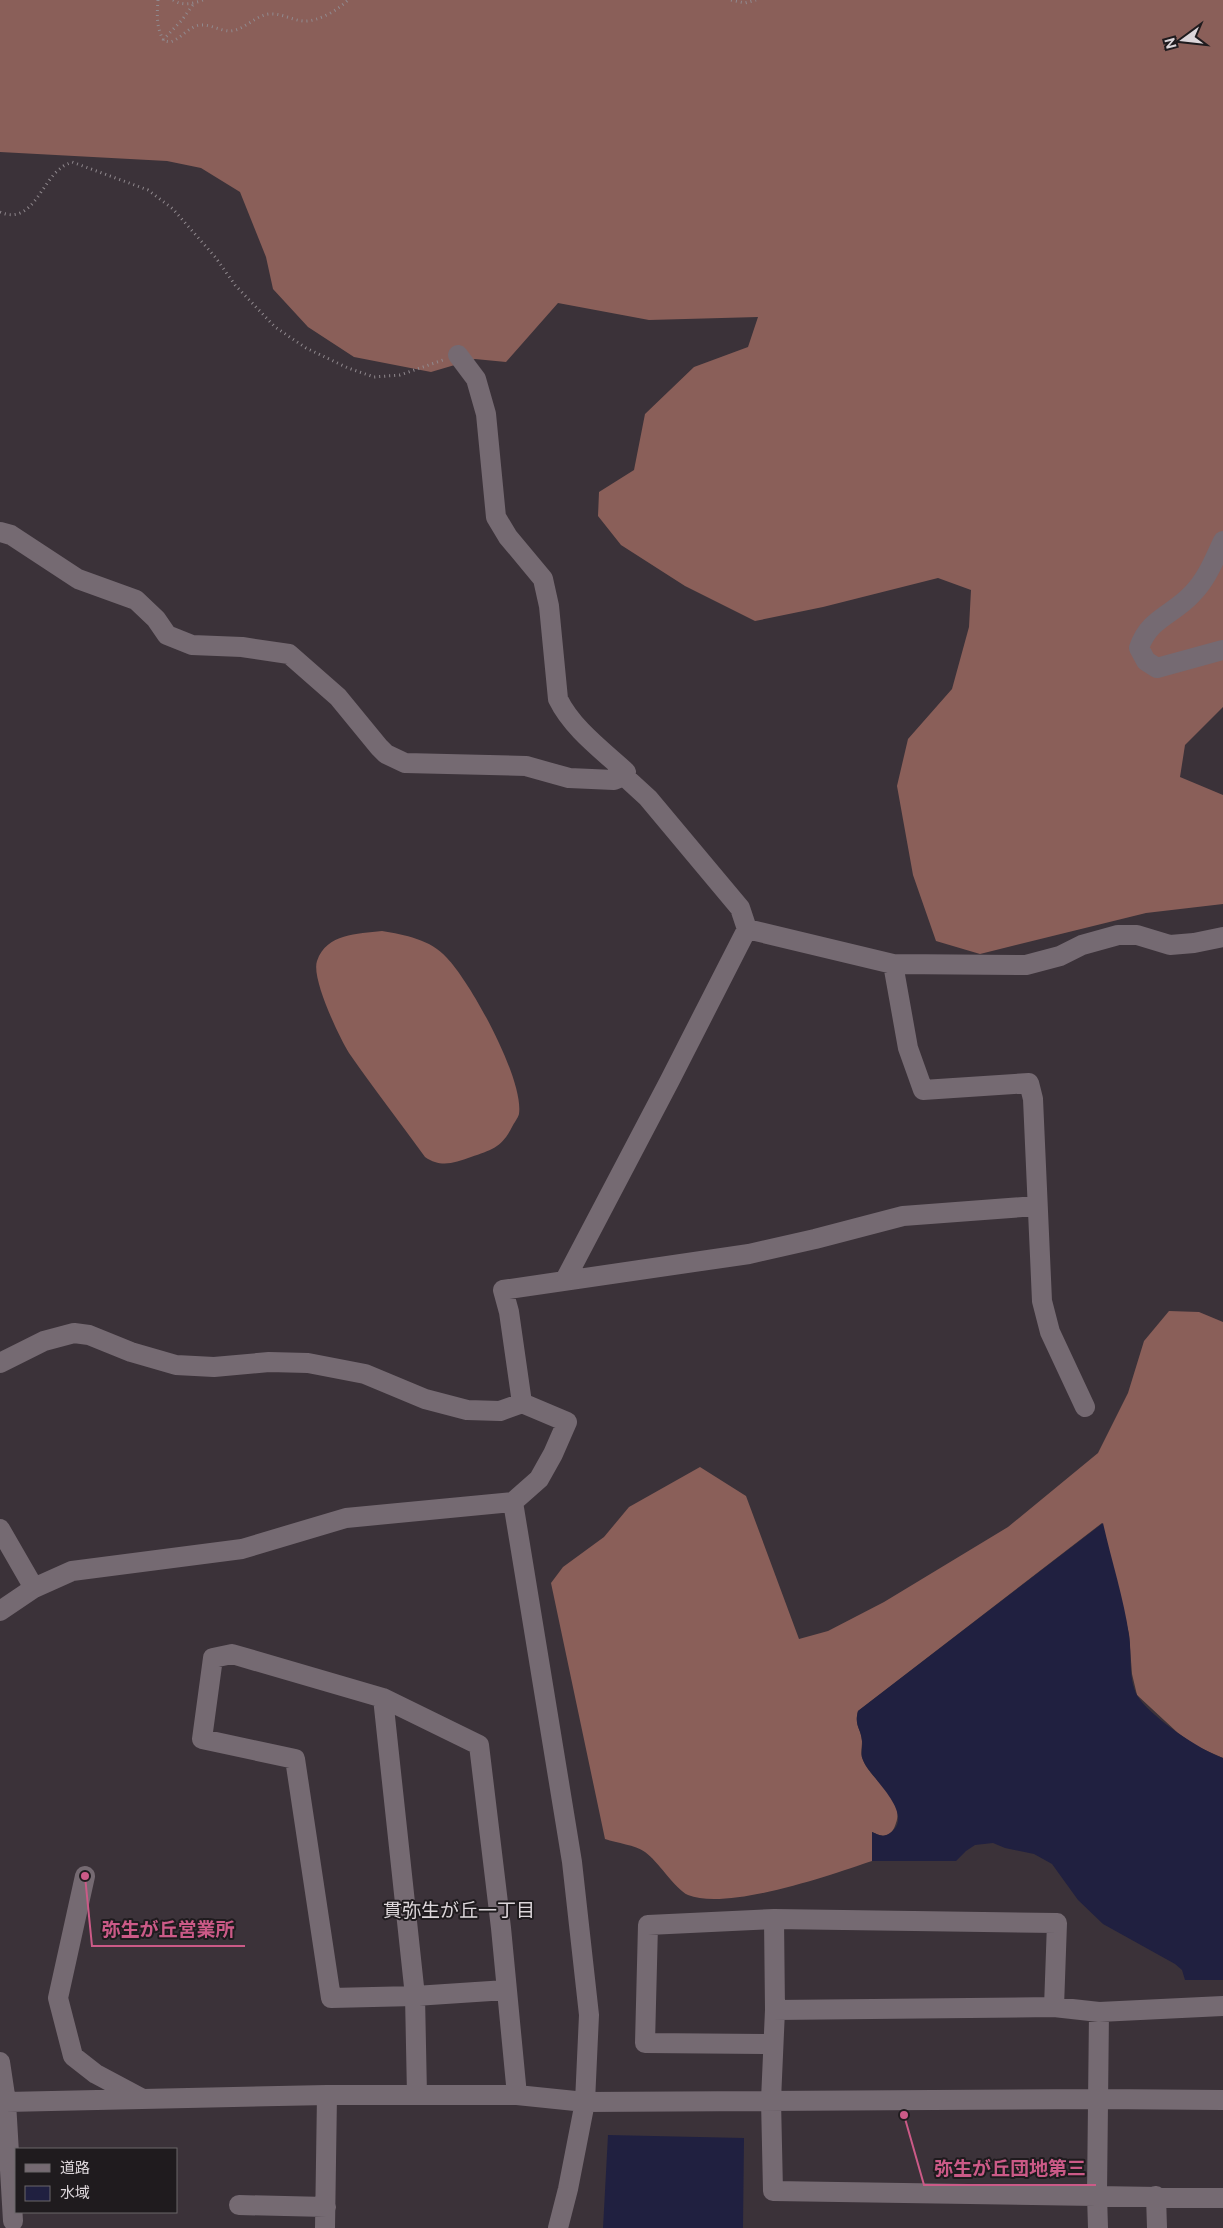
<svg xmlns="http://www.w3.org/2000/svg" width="1223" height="2228" font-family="'Public Sans','Noto Sans JP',sans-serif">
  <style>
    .forest { fill: #8a5f59 }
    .water { fill: #202040 }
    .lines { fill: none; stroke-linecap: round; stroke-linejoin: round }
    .path { stroke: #918a8f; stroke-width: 3; stroke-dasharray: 1 4; stroke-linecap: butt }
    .minor { stroke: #756a72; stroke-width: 20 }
    .labels { text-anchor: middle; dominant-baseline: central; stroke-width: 4; stroke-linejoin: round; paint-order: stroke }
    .neighbourhood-label { font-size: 19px; fill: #dcd6da; stroke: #1f1b1e }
    .leader { fill: none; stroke: #cb5a87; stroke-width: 2 }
    .callout-dot { fill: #cb5a87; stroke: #1f1b1e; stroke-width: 2 }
    .callout-label { font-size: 19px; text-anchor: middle; font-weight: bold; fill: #cb5a87; stroke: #1f1b1e; stroke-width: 4; stroke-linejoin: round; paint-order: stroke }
  </style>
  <rect width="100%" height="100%" fill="#3b3239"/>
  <path class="forest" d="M0,0H1223V707L1185,745L1180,777L1223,795V904L1146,913L980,954L936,941L913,875L897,786L908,739L952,689L969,627L971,590L938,578L823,607L755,621L685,586L621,545L598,516L599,492L634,470L645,414L694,367L748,347L758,317L649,320L558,303L506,362L475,359L431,372L354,357L308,327L273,289L266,257L240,192L201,168L167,161L0,152Z
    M382,931C405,935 430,939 447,958C471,983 524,1079 519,1114C518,1118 514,1123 512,1127C502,1147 492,1150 471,1157C454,1163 441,1168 425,1157C400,1122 373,1088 349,1053C339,1037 311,978 317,961C327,933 357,934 382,931Z
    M1169,1311L1199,1312L1223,1322V1758L1196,1746L1178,1733L1137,1695L1132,1674L1129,1634L1102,1523L858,1711C854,1726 861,1728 862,1741C862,1748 860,1754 863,1760C871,1781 905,1797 896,1823C894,1829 892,1833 887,1835C881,1837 877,1834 872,1832V1861C831,1875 727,1911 688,1895C675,1889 658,1861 645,1852C635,1845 617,1843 605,1839L551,1583L563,1567L604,1537L629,1507L700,1467L746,1496L799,1639L828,1631L884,1602L1008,1527L1098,1453L1128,1393L1144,1341Z"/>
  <path class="water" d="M1103,1523C1111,1559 1124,1599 1129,1635C1132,1654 1128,1678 1137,1695C1148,1715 1201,1751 1223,1758V1980H1185L1182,1970L1175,1964L1103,1924L1078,1900L1052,1864L1034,1854L1005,1848L993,1843L975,1845L966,1851L956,1861H872V1832C879,1835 883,1838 890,1833C917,1814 869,1777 863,1760C860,1754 863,1748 862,1741C861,1728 854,1726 858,1711Z
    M608,2135L744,2138L743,2228H603Z"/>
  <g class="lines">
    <path class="path" d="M158,0C157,14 156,28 164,41L170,42C180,39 186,30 196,26C207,22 219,31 230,31C245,30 254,16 269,14C281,13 292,20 303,21C318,22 338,10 348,0
      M173,0C182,6 193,4 203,0
      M731,0L745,3L756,0
      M163,40L182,20L195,2
      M0,212C32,226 41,182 61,168C64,165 68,164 72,162L148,190L173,209L216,258L235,285L275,327L306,348L348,368L374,377L400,375L443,360"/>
    <path class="minor" d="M458,355L476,379L486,414L496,517L508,537L543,579L549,606L558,699C572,728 602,750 626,772L624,776
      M0,532L11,535L78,579L136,600L156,619L167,635L192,645L242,647L289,654L338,697L379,747L386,754L405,763L526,766L569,778L614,780L624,776L648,798L740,908L747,929L670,1080L565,1280
      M1223,541C1214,560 1207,579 1192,594C1173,615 1149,618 1139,648L1146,661L1157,668L1223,650
      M747,929L893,964L1026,965L1060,956L1082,945L1118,935H1137L1170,945L1194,943L1223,937
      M893,964L908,1048L923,1090L1029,1083L1033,1099L1042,1301L1050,1332L1085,1407
      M0,1363L44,1341L74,1333L89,1335L131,1352L176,1365L214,1367L269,1362L308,1363L365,1374L425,1399L467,1410L500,1411L522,1403L567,1422L553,1454L539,1479L513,1502L346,1518L242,1549L72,1571L34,1588L0,1611
      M522,1403L509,1312L503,1290L749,1254L815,1239L903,1216L1036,1206
      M513,1502L572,1862L589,2015L585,2102L568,2189L558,2228
      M0,1529L34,1588
      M383,1698L415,1996L417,2095
      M85,1876L58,1998L73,2056L96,2074L141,2098
      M506,1990L415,1996L331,1998L295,1759L202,1739L213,1658L232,1654L383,1698L479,1745L501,1928L517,2095
      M1054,2007L1057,1923L774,1919L775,2010L771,2100L773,2191L1223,2198
      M775,2010L1054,2007L1099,2012L1223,2006
      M773,2044L645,2043L648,1925L774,1919
      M0,2062L6,2102L13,2221
      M6,2102L327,2095H517L585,2102L1097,2099L1223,2100
      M1156,2196L1157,2228
      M239,2205L326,2207
      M325,2228L327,2095
      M1098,2228L1097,2195L1099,2012"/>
  </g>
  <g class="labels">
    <g class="neighbourhood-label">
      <text x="459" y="1910">貫弥生が丘一丁目</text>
    </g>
  </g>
  <path class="leader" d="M85 1876L92 1946H245M904 2115L924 2185H1096"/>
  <g class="callout-dot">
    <circle cx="85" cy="1876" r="5"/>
    <circle cx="904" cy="2115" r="5"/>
  </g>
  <g class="callout-label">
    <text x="168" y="1936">弥生が丘営業所</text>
    <text x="1010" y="2175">弥生が丘団地第三</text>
  </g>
  <rect x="15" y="2148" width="162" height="65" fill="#1f1b1e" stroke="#6b6669"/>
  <rect x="25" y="2164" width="25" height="8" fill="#756a72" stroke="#6b6669"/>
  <text x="60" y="2173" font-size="15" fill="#dcd6da">道路</text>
  <rect x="25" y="2186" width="25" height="15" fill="#202040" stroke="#6b6669"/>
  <text x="60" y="2198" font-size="15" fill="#dcd6da">水域</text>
  <g transform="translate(1183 40) rotate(255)" stroke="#1f1b1e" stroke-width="4" paint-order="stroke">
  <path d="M0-4L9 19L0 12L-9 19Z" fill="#dcd6da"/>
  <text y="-8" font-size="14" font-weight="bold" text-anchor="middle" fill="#dcd6da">N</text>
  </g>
</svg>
